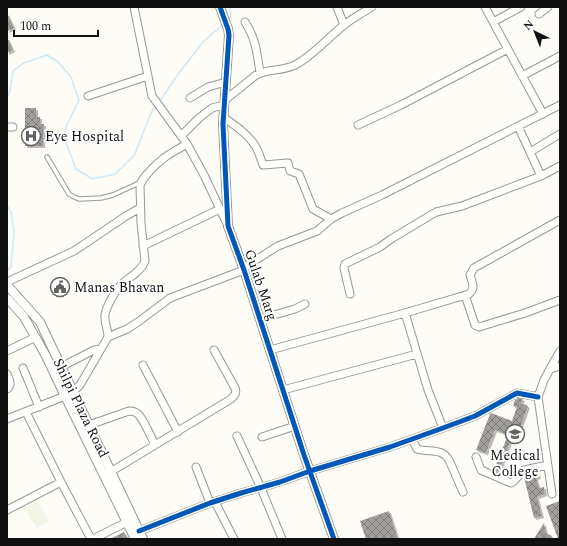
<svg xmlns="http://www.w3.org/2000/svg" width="567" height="546" font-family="Spectral,serif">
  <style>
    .pitch { fill: #f0f6e1 }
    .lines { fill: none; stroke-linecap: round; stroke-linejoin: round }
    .stream { stroke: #cde8f7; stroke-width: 1.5 }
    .building { fill: url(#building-cross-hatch); filter: url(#shadow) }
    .service-casing { stroke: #979795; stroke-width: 5.5 }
    .minor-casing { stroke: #979795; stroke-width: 9 }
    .tertiary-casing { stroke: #979795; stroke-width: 10 }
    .service { stroke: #fffffe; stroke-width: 3.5 }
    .minor { stroke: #fffffe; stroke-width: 7 }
    .tertiary { stroke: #fffffe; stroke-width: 8 }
    .cycleway-casing { stroke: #fff; stroke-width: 8 }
    .cycleway { stroke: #0057b8; stroke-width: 5 }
    .labels { text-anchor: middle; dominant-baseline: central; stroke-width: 4; stroke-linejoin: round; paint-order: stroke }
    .poi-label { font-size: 14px; fill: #111; stroke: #fff; text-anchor: start }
    .street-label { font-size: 14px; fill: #111; stroke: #fff }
  </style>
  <defs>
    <pattern id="building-cross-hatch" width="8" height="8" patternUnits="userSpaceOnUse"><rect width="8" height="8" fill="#a19f9c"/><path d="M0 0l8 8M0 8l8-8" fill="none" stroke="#82807e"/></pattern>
    <filter id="shadow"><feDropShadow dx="2" dy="2" stdDeviation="0" flood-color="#0004"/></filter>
  </defs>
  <rect width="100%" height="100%" fill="#fdfcf7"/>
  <path class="pitch" d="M37,501L49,521L37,528L25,509Z"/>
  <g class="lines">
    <path class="stream" d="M227,20L231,17L230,7
      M7,98L10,91L13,71L24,63L47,55L58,62L71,77L79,100L67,125L64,137L76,169L93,179L115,174L134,156L140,141L150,115L156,105
      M159,102L179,73L203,42L223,24
      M7,205L11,212L14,232L11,267L7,271"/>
  </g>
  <path class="building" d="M7,13L14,28L7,31Z
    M7,37L13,50L7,53Z
    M25,108H36V117H40V124H44L43,146H25Z
    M518,398L523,399L521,403L528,406L519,431L514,430L499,472L494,470L508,435L495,430L486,453L476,450L490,414L491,413L512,421L517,407L513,406L515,400Z
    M538,472L539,477L536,478L539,488L544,487L545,494L537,497L542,516L534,518L524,477L527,475Z
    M560,501V539H558L546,506Z
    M389,511L398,539H366L360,521Z
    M544,523L546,533L552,536L550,539H534Z
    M124,532L128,539H110Z"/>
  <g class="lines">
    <defs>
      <path id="service" d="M47,157L69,194L74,197L79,199L101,198L113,195L137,184H141"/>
      <path id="minor" d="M134,7L152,96L187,144L204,175L228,226
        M337,7L344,25
        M485,7L543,114
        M539,14L548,7
        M245,22C256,39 257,53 260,73
        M493,22L521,7
        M522,76L560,56
        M88,96L148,76
        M190,98L208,87L226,82
        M225,100L256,75C268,68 283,72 297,64C314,54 328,38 344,25C353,18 362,13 372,7
        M223,117C236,126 248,134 256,147C259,153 261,159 263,165L288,163L290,171L299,174L313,209L331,219
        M358,125L401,105L508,49
        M7,127H13
        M181,136L199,118L212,108L224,105
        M530,152L560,134
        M541,176L560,166
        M143,246L220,209
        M243,268L278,246L317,231L331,219L342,213L382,195L560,105
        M7,282L74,251L126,216L140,208
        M350,294L344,268L345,264L349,262L380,247L391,239L436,212L462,206L541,176L518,126
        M465,295L475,325L479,327L525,313L560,300
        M405,313L428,390L443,428
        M260,319L295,309L305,304
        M108,337L127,329L138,322L170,298L244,270
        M270,350L405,313L469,294C476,288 472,282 470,275L474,268L560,220
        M7,351L36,337
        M143,365L178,432
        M61,367L94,350L100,349
        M23,368L39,407
        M550,369L560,351
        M7,374C9,379 13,385 7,389
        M283,390L417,354
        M26,412L61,482L91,539
        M7,419L65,396L73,392L80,385L108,337C108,329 104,322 105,315C106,307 115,291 121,285C129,277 141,272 145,261L141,223L140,185C142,180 145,176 149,172C161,158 171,153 187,144
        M89,425L129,411C132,411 136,412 138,414C144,420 151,437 155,445
        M237,436L261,488L282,539
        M262,437L295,426
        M412,439L417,449C429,453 441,447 449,460L463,492
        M476,457L481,470L511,483L514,481L524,470L548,465
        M196,467L210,503
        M107,473L112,471L231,399C235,395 237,393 235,388L214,350
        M552,494L538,397L544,380L550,369L560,366
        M215,502L234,539
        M7,510L61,482
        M139,531L210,503L241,493L280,482L310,471L390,447L443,428L475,416L517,393L538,397
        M93,539L127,522"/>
      <path id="tertiary" d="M220,7L228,29L229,35L223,124L228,226L244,270L304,455L334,539
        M7,285L40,322L143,539
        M7,298L24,317L46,356L65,396L135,539"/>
    </defs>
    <use href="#service" class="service-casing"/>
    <use href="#minor" class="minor-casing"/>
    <use href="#tertiary" class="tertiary-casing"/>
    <use href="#service" class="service"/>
    <use href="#minor" class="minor"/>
    <use href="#tertiary" class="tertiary"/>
    <defs>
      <path id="cycleway" d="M220,7L228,29L229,35L223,124L228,226L244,270L304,455L334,539
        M139,531L210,503L241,493L280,482L310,471L390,447L443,428L475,416L517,393L538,397"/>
    </defs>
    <use href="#cycleway" class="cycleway-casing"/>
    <use href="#cycleway" class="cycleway"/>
  </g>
  <defs>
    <symbol id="hospital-ring" viewBox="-11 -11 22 22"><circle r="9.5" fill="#fff" stroke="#646362" stroke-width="1.5"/><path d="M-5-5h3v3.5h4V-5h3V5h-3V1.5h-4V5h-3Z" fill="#646362"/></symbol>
    <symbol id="civic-ring" viewBox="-11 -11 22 22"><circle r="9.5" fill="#fff" stroke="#646362" stroke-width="1.5"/><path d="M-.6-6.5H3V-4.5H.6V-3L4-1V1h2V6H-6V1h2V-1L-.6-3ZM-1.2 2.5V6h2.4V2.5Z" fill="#646362"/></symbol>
    <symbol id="university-ring" viewBox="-11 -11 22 22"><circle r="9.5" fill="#fff" stroke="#646362" stroke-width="1.5"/><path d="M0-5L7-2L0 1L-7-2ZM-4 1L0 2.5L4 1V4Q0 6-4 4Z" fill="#646362"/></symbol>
  </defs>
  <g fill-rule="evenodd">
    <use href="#hospital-ring" x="20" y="125" width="22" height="22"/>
    <use href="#civic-ring" x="49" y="276" width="22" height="22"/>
    <use href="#university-ring" x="504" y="423" width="22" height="22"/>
  </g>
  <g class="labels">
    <g class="poi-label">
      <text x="45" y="136">Eye Hospital</text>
      <text x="74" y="287">Manas Bhavan</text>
      <text x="515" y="455" text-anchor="middle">Medical<tspan x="515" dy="16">College</tspan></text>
    </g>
    <g class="street-label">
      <text transform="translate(261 285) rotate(71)">Gulab Marg</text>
      <text transform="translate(81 408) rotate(64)">Shilpi Plaza Road</text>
    </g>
  </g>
  <rect width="567" height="546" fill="none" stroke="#111111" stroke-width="16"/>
  <g transform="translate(535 32) rotate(317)" stroke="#ffffff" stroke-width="3" paint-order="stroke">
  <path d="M0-3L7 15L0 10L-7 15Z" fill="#111111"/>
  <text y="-6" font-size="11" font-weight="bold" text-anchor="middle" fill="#111111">N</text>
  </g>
  <path d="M14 30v6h84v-6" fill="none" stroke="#111111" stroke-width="2"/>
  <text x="20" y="30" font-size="12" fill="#111111" stroke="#ffffff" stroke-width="3" paint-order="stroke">100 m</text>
</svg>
